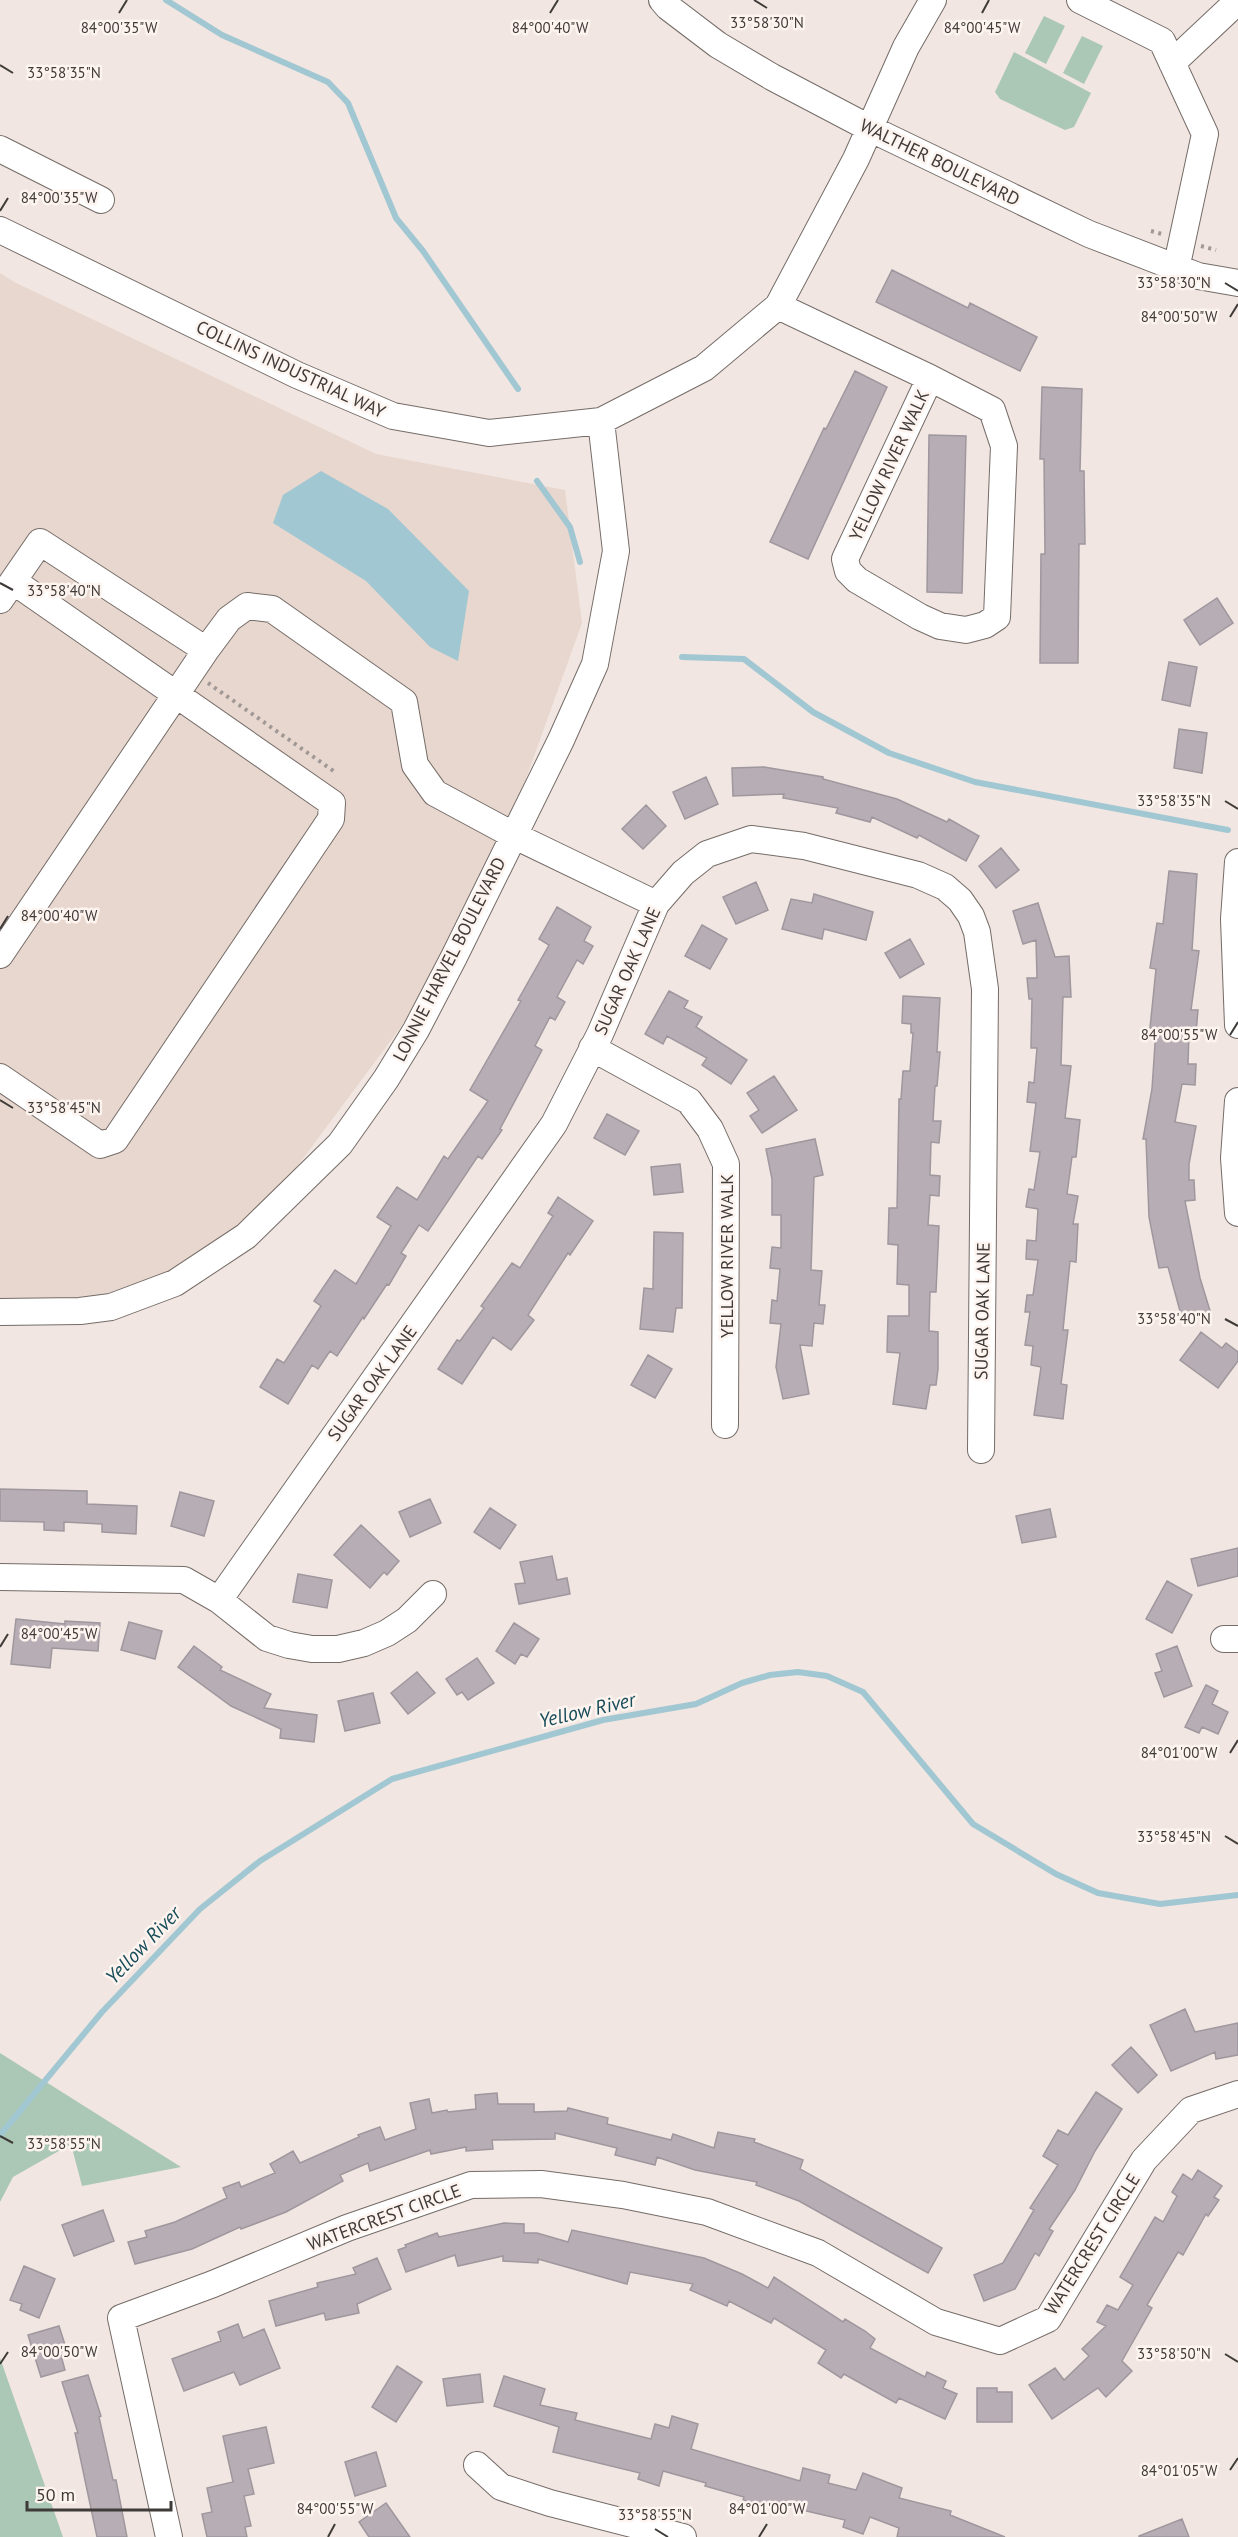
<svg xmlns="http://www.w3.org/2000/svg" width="1238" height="2537" font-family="'PT Sans',sans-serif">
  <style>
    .built { fill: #e8d7ce }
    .green { fill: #abc7b6 }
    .water { fill: #a1c7d2 }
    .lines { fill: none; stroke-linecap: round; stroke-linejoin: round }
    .stream { stroke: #a1c7d2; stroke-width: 6 }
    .building { fill: #b7aeb5; stroke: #9f979e; stroke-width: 1.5 }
    .minor-casing { stroke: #756c68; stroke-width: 28 }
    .path { stroke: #a09895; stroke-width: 4; stroke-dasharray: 3 4.5; stroke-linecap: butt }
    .minor { stroke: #fff; stroke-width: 26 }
    .ticks { fill: none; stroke: #3f3b39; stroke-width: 2 }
    .labels { text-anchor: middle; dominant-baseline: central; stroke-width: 5; stroke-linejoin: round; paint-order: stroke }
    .street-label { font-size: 18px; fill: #3f3b39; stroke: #fef4ef }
    .water-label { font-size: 20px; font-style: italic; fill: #184d5a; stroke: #fef4ef }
    .ticks-label { font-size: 15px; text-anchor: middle; fill: #3f3b39; stroke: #fef4ef; stroke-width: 5; stroke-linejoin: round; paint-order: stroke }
  </style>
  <rect width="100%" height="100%" fill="#f1e6e1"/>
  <path class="built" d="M0,273L14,282L376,454L565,490L582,623L470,934L229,1258L79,1316L0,1310Z"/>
  <path class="green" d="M1044,16L1065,26L1046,64L1025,53Z
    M1082,36L1103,46L1084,84L1063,73Z
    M1014,52L1091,93L1074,127L1065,130L1000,99L995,92Z
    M0,2053L181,2167L82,2186L71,2144L13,2177L0,2202Z
    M0,2358L63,2537H0Z"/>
  <path class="water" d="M321,471L388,509L469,591L458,661L430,647L366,581L273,523L283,495Z"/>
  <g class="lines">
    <path class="stream" d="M166,0L222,35L328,82L348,103L396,218L423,251L518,389
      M537,481L570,527L580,562
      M682,657L744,659L813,712L889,753L975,782L1228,830
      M0,2135L102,2012L200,1909L260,1861L392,1779L603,1720L696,1704L742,1683L770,1675L798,1672L827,1676L863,1692L973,1824L1056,1874L1098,1893L1160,1904L1238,1895"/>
  </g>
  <path class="building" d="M892,270L968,308L970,303L1037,337L1020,371L876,302Z
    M855,371L887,387L808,559L770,542L824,428L826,429Z
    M1042,387L1082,389L1080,471H1084L1085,544H1079L1078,663H1040L1041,554H1045L1044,459H1040Z
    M929,435L966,436L962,593L927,592Z
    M1217,598L1233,623L1200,645L1184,620Z
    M1169,662L1197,667L1190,706L1162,700Z
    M1179,729L1207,733L1202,773L1174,768Z
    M764,767L823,777V779L897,799L947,822L949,819L979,836L966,861L919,835L917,838L872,817L870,822L836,813L838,808L783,798L784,794L733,796L732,768Z
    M706,777L718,804L685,819L673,792Z
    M646,805L666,826L643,849L622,829Z
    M1001,848L1019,870L996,888L979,866Z
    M1169,871L1197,874L1192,950L1199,951L1191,1010H1198L1196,1033L1189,1032L1188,1064H1196L1195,1085L1182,1084L1175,1122L1196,1126L1189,1164V1180H1194L1195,1200L1185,1201L1200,1278L1211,1314L1183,1322L1168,1267L1159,1268L1149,1217L1146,1139H1143L1152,1089L1156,1029L1150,1028L1156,969L1150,968L1157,923L1163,924Z
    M756,882L768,910L736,924L723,897Z
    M814,894L873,912L866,940L824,929L822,939L782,929L791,899L812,903Z
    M1038,903L1055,957L1069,956L1071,997H1063L1061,1065L1071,1066L1065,1118L1080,1120L1076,1157H1072L1067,1194L1078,1196L1073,1224H1078L1076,1262L1070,1261L1063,1330H1068L1061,1384L1067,1385L1063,1419L1034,1415L1041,1367L1031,1365L1033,1346L1025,1345L1030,1312H1025L1027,1295H1033L1038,1260L1026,1259L1027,1240L1036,1241L1038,1209L1026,1207L1029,1189L1034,1190L1040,1152L1030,1151L1036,1103L1027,1102L1029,1082L1034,1083L1037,1048H1031L1032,999H1029L1027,978H1037L1036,940L1023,944L1013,911Z
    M557,907L591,927L584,941L593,946L583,964L577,960L557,997L565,1002L555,1020L550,1017L535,1046L542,1050L500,1129L502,1130L482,1159L478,1156L428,1231L419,1225L401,1253L406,1256L389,1285L387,1284L364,1319L363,1317L337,1356L330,1351L318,1369L312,1365L288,1404L260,1387L277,1359L284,1363L321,1306L314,1301L335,1270L356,1284L391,1226L377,1217L397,1187L417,1200L444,1156L448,1159L488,1101L470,1090L521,1001L518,1000L549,945L539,939Z
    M702,925L727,939L710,969L685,956Z
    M910,939L924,964L900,978L885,953Z
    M669,991L688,1001L684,1008L702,1017L696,1027L747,1060L731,1084L702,1065L707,1058L667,1036L663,1044L645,1034Z
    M903,996L940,998L937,1052H940L937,1086H935L933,1121H941L939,1143L931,1142L930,1175L940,1176L939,1196L930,1195L928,1225L939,1226L936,1292H930L929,1331L938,1332V1369L936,1385H930L926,1409L893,1404L900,1353L887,1352L888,1316H909V1285L897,1284L898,1245L888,1244L889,1208H897L899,1099H901L903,1071H910L913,1033H911V1024L902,1023Z
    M774,1076L797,1110L762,1133L750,1116L759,1110L747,1093Z
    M607,1114L639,1131L625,1155L594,1138Z
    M815,1139L823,1175L814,1177L811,1270L822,1271L819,1305H825L823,1324L814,1323L812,1346L800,1345L809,1394L783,1399L776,1367L781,1324L770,1323L772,1300L777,1301L780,1269L770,1268L772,1247L781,1248V1215H772V1179L766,1149Z
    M680,1164L683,1192L654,1195L651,1167Z
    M558,1197L593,1221L570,1255L568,1253L528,1315L534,1320L511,1350L493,1337L462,1384L438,1369L457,1340L460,1341L484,1308L481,1306L512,1263L520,1268L553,1216L548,1213Z
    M654,1232L683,1233L682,1308H676L673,1332L640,1329L644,1288L653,1289Z
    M1201,1332L1222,1348L1226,1343L1238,1352V1361L1218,1388L1180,1360Z
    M648,1355L672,1369L655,1398L631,1385Z
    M0,1489L87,1491V1504L137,1506L136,1534L102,1532V1524L64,1522V1531L44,1530V1522L0,1521Z
    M180,1492L214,1501L204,1536L171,1526Z
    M430,1499L441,1523L410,1537L399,1512Z
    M490,1508L516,1525L500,1549L474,1532Z
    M1050,1509L1056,1537L1022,1543L1016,1516Z
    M361,1525L399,1561L387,1575L384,1572L370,1588L334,1555Z
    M1238,1548V1576L1198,1586L1191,1559Z
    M552,1556L557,1580L567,1578L570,1594L519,1604L515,1584L525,1583L520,1562Z
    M298,1574L332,1580L327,1608L293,1602Z
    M1167,1581L1192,1595L1172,1633L1146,1619Z
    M16,1619L65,1624V1621L100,1623L98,1651L52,1648L50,1668L11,1664Z
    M129,1622L162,1631L155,1659L121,1650Z
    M514,1623L539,1639L527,1657L521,1654L515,1664L496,1651Z
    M194,1646L222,1667L220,1670L271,1694L264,1708L317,1715L314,1742L280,1738L281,1729L231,1706L178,1667Z
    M1177,1646L1192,1686L1164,1697L1155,1673L1162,1671L1156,1654Z
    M477,1658L494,1683L468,1700L462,1692L457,1695L446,1679Z
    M417,1672L435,1693L408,1714L391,1693Z
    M1206,1685L1218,1691L1212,1704L1228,1712L1218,1734L1202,1727L1199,1733L1185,1727Z
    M373,1693L380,1723L345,1731L338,1701Z
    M1185,2009L1195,2032L1238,2023V2055L1216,2059L1215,2052L1171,2071L1150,2025Z
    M1131,2047L1157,2075L1138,2093L1112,2065Z
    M1096,2092L1122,2109L1095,2151L1075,2190L1049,2229L1053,2231L1039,2256L1035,2253L1015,2289L984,2301L974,2275L1003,2263L1034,2210L1030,2208L1058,2165L1043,2156L1058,2130L1068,2135Z
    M497,2093L498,2104H534V2112L567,2111L568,2108L608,2118L607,2124L671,2140L673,2134L714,2148L718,2132L755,2139L754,2142L803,2160L800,2169L942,2248L928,2273L799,2201L756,2185L757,2182L695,2170L657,2157L655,2165L615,2155L617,2148L555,2133V2139L492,2140L493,2149L466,2151V2147L431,2154L430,2150L370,2171L368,2163L340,2175L343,2181L286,2212L241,2229L240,2227L192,2249L135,2264L128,2242L147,2237L145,2231L175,2222L227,2198L223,2188L239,2182L241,2187L275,2173L270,2164L293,2151L300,2163L359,2137L358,2135L380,2127L385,2140L416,2129L410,2103L429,2099L432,2113L447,2110L448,2112L476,2109L475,2095Z
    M1198,2170L1222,2186L1214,2197L1219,2200L1208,2216L1206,2214L1183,2255L1178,2252L1147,2305L1152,2308L1122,2361L1132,2371L1106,2397L1098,2388L1052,2419L1029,2385L1055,2368L1064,2380L1089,2356L1082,2349L1106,2326L1097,2322L1107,2305L1118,2310L1133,2285L1120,2277L1155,2217L1163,2222L1177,2196L1172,2192L1183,2174L1192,2180Z
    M103,2210L114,2241L74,2256L62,2225Z
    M504,2223L524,2224V2233H537L568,2242L572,2230L704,2258L742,2274L768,2288L774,2277L843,2322L845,2319L865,2331L875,2339L870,2348L925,2377L927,2372L946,2381L943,2388L957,2394L945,2419L899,2398L896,2403L844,2374L841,2378L818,2363L826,2350L774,2318L771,2323L729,2301L727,2306L690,2290L693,2284L630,2272L627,2284L538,2259V2263L503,2261V2256L458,2266L455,2255L406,2272L398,2250L406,2247L405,2245L437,2233L439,2237Z
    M377,2258L391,2289L357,2304L359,2313L326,2320L324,2313L276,2326L269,2301L318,2287L317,2283L356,2274L353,2268Z
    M24,2266L55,2279L39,2318L20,2310L22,2304L10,2300Z
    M238,2324L243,2338L264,2329L280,2368L240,2385L234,2372L184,2391L172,2359L221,2341L218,2332Z
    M59,2326L67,2351L60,2352L65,2370L41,2377L28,2335Z
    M397,2366L422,2382L396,2422L372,2407Z
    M480,2374L483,2402L447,2406L443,2379Z
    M88,2375L101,2416L99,2417L113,2480H116L127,2537H97L75,2433H78L62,2382Z
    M504,2376L545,2389L540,2405L577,2413L575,2420L651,2439L655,2424L669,2428L672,2416L698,2424L691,2449L800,2481L803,2468L830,2475L828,2483L856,2490L863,2473L902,2488L899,2498L951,2511L950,2515L1005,2537H897L899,2528L870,2517L863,2534L843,2527L845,2520L785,2506L784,2511L743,2500L744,2497L705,2486L706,2483L663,2471L659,2486L638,2479L640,2473L553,2452L559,2427L494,2406Z
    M977,2388H997V2392H1012V2422H977Z
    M266,2427L274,2463L248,2469L254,2494L244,2496L251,2526L245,2527L247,2537H207L202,2514L212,2512L207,2488L233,2482L223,2436Z
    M376,2452L386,2486L355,2496L345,2462Z
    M386,2503L410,2537H369L359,2522Z
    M1182,2519L1189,2537H1139V2536Z"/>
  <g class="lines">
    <defs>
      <path id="minor" d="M662,0L668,7L718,45L772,77L871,129L1089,234L1198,276L1238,283
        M1080,0L1162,41L1205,134L1176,269
        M1172,63L1238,1
        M0,149L101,200
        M0,230L297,375L393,416L489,433L601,421L704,368L778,306L856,159L906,47L933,0
        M778,306L930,378L992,410L1004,446L997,617L985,625L966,630L940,626L920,617L857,580L848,571L845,559L930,378
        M0,600L40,542L206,650L229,619L247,606L272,609L404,702L415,765L435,793L513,835L656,904
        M1238,862L1234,919L1238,1025
        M0,955L206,650
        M592,1048L689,1101L710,1129L726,1164L725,1425
        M0,1077L100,1145L115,1140L331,819L332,803L13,581
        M1238,1101L1234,1158L1238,1213
        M0,1312L80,1311L111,1307L175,1283L246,1236L340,1144L386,1079L416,1030L454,957L561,740L595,664L616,551L601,421
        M0,1577L184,1580L219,1600L267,1638L289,1645L312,1649H338L364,1643L387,1633L407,1620L433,1594
        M219,1600L554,1124L600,1034L656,904L683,873L707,854L751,839L804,846L918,875L945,887L960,900L971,916L977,932L985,989L981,1450
        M1224,1639H1238
        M477,2465L501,2487L550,2503L683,2537
        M169,2537L121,2318L213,2284L347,2228L471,2185L541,2184L623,2195L707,2212L818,2253L936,2322L1000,2341L1048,2319L1144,2160L1191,2110L1238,2094"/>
    </defs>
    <use href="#minor" class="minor-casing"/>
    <path class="path" d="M1151,231L1162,234
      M1201,246L1216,250
      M208,683L335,772"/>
    <use href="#minor" class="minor"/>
  </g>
  <path class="ticks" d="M754,0L767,8M119,13L127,0M550,13L558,0M982,13L989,0M0,65L13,73M0,211L8,198M1225,283L1238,291M1230,317L1238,304M0,583L13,590M1225,801L1238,809M0,929L8,916M1230,1035L1238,1022M0,1100L13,1108M1225,1319L1238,1326M0,1647L8,1634M1230,1753L1238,1740M1225,1836L1238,1844M0,2136L13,2143M1225,2354L1238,2362M0,2364L8,2352M1230,2470L1238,2458M655,2529L668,2537M328,2537L335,2524M759,2537L767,2524"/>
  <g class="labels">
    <g class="street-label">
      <text transform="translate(940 162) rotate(26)">WALTHER BOULEVARD</text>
      <text transform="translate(291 369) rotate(25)">COLLINS INDUSTRIAL WAY</text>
      <text transform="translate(889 465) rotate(-65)">YELLOW RIVER WALK</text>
      <text transform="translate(449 959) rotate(-63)">LONNIE HARVEL BOULEVARD</text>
      <text transform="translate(627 971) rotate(-66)">SUGAR OAK LANE</text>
      <text transform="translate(726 1256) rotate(-90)">YELLOW RIVER WALK</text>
      <text transform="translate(982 1311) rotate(-89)">SUGAR OAK LANE</text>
      <text transform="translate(372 1383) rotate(-54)">SUGAR OAK LANE</text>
      <text transform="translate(384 2217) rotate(-20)">WATERCREST CIRCLE</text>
      <text transform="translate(1092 2244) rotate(-58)">WATERCREST CIRCLE</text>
    </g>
    <g class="water-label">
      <text transform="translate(587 1710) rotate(-13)">Yellow River</text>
      <text transform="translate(143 1945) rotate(-46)">Yellow River</text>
    </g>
  </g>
  <g class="ticks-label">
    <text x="767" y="28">33°58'30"N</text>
    <text x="550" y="33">84°00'40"W</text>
    <text x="119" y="33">84°00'35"W</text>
    <text x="982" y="33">84°00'45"W</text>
    <text x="64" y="78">33°58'35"N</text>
    <text x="59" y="203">84°00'35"W</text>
    <text x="1174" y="288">33°58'30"N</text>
    <text x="1179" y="322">84°00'50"W</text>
    <text x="64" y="596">33°58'40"N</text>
    <text x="1174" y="806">33°58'35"N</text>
    <text x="59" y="921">84°00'40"W</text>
    <text x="1179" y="1040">84°00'55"W</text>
    <text x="64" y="1113">33°58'45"N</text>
    <text x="1174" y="1324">33°58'40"N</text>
    <text x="59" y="1639">84°00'45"W</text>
    <text x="1179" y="1758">84°01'00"W</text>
    <text x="1174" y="1842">33°58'45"N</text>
    <text x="64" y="2149">33°58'55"N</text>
    <text x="59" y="2357">84°00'50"W</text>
    <text x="1174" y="2359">33°58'50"N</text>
    <text x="1179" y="2476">84°01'05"W</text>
    <text x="335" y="2514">84°00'55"W</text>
    <text x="767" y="2514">84°01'00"W</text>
    <text x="655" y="2520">33°58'55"N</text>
  </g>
  <path d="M27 2501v9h144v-9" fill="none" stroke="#3f3b39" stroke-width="3"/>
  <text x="36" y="2501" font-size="18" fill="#3f3b39" stroke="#fef4ef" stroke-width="4.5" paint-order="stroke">50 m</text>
</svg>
